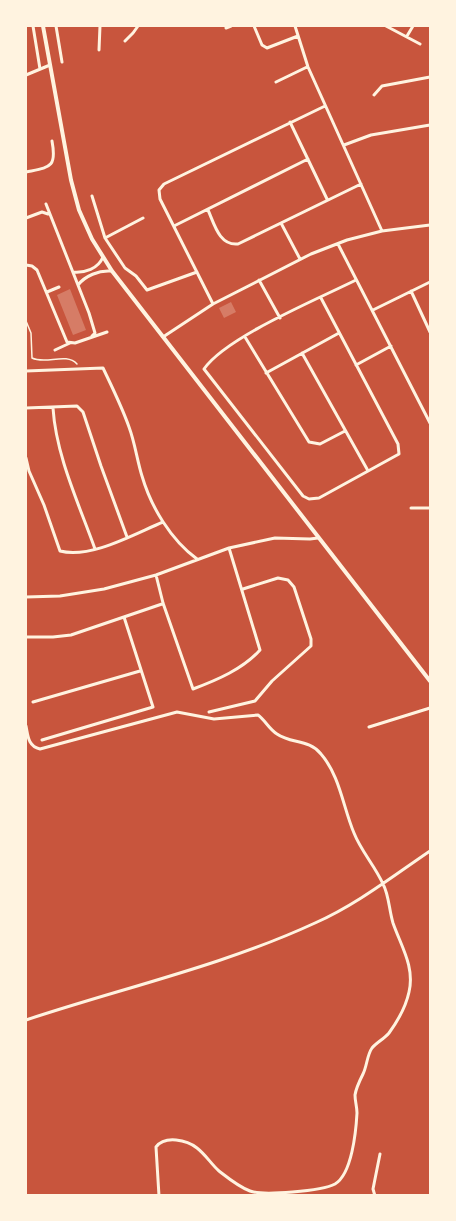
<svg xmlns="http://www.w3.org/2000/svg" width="456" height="1221" font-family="'Work Sans',sans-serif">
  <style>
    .building { fill: #d67c66 }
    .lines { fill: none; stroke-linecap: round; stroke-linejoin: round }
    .path { stroke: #fff3e0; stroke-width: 1.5 }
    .minor { stroke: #fff3e0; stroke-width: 3 }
    .secondary { stroke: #fff3e0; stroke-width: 4 }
  </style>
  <rect width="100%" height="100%" fill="#c8553d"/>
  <path class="building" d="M70,289L86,330L73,335L57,295Z
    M231,302L236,312L224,318L219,308Z"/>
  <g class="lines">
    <path class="path" d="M26,321L31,333L32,358C46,365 66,352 77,364"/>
    <path class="minor" d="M33,26L40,69
      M56,26L62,62
      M254,26L262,45L267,48L298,36
      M295,26L308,67L382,231
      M386,26L420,44
      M226,28L231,26
      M407,36L413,26
      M125,41L133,33L138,26
      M99,50L100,26
      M26,75L50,65
      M276,82L307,67
      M374,95L382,86L430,77
      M290,122L327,199
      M344,145L371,135L430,125
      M26,172C50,167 57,168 52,141
      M92,196L105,238
      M46,204L89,313L95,333L92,336
      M208,210C214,223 219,246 238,244L361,184
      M26,218L42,212L48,214
      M143,218L105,238L125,268L136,276L147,290L197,272
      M281,223L300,259
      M174,226L308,159
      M338,244L430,423
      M26,265L32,266L37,270L67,342L75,343L107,332
      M73,272C85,273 98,269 103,257
      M259,280L280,318
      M78,285C85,276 99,270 111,271
      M411,291L430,332
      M47,292L59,287
      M321,298L398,444L399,454L319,498L309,499L303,496L204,369C226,337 318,299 356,280
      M213,304L160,199L159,190L164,184L325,106
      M373,310L430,282
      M163,337L213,304L311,254L347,240L382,231L430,225
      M245,337L309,442L320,444L345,431
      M55,350L70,343
      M302,353L367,469
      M356,365L391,346
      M26,371L103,368C112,387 122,407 129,427C135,443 137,460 142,476C151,507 171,540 197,559
      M266,373L339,333
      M26,408L77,406L83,412L101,466L127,537
      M53,408C56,456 79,504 95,549
      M26,458L29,471L44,505L60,551C91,559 134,534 163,522
      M411,508H430
      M156,575L163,603L193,689C217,680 243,669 260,650L229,548
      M26,597L60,596L104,589L156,575L229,548L275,538L310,539L318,538
      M26,637H53L71,635L162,604
      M33,702L140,671
      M209,712L255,701L272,681L311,646V639L294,587L288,580L278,578L243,589
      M26,726C28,736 28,746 40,749L177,712L214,719L258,715C265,720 269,729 277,734C291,744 309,739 321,754C340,776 343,807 354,833C361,851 375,866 383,884C389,895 389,910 393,923C401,946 415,967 409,992C406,1006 397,1022 389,1033C384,1039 377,1042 372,1048C367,1055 367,1066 363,1074C360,1080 356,1088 355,1095C355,1101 357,1107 357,1113C356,1131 352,1174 335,1184C322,1191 263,1196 250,1191C239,1187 228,1178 219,1171C211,1164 206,1155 197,1148C187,1140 165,1135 156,1147L159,1196
      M369,727L430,708
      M42,740L153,707L124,617
      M26,1020C122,988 222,966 315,923C356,905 393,876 430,851
      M375,1196L373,1189L380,1154"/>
    <path class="secondary" d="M43,26L71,180L79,210L92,239L112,271L430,681"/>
  </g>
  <rect width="456" height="1221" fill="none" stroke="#fff3e0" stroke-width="54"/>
</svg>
